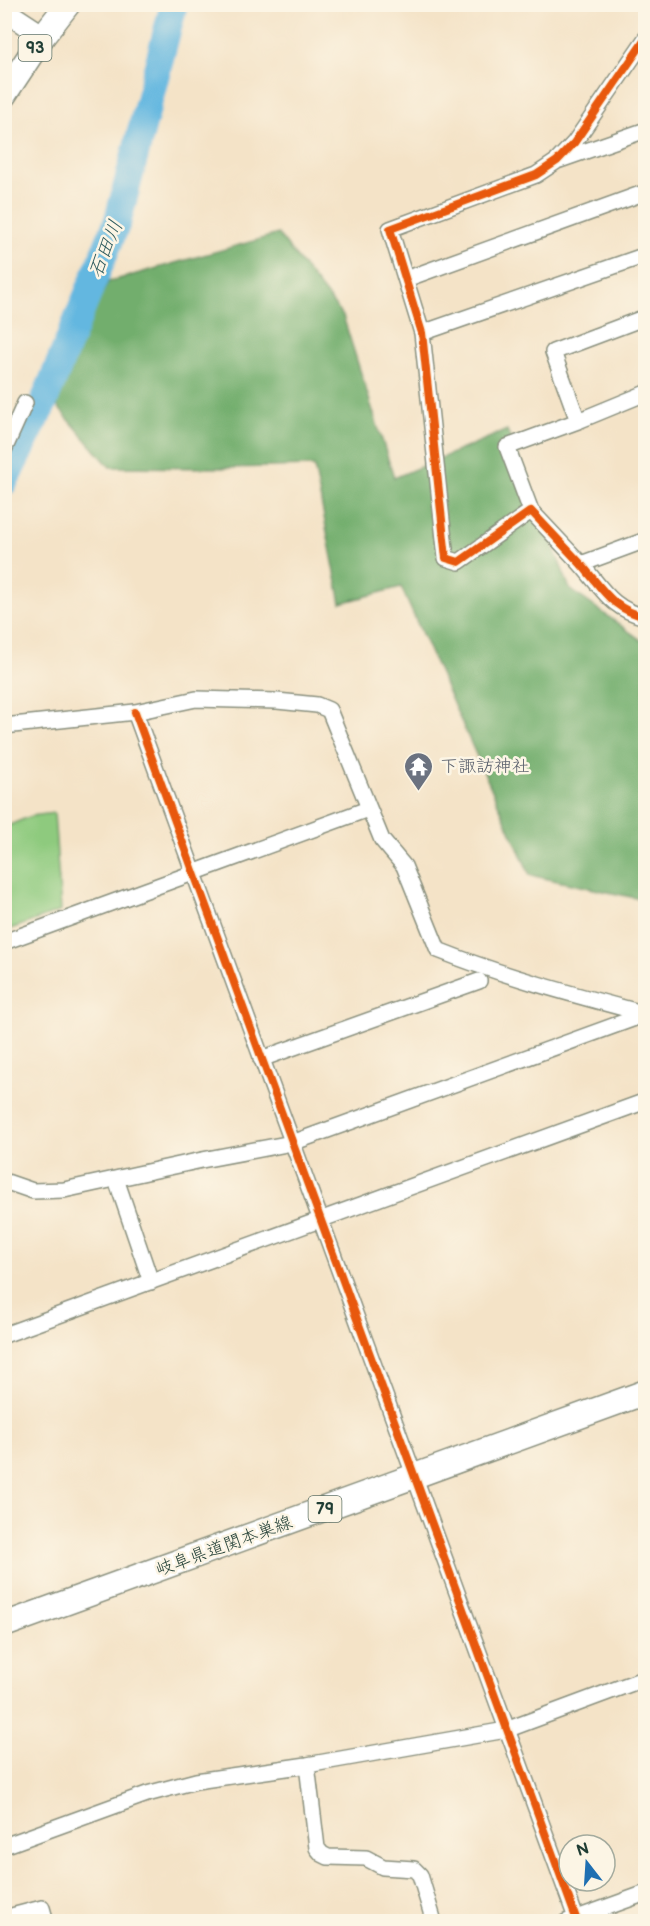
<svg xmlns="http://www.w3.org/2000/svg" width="650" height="1926" font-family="'Balsamiq Sans','Klee One',sans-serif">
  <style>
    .green { fill: #8eca7e; stroke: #568459; stroke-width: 1.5 }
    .forest { fill: #72ae6d; stroke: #487650; stroke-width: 1.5 }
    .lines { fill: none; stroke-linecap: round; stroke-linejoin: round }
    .river { stroke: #64b7e0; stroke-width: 28 }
    .street-casing { stroke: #8a907e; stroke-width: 18 }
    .secondary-casing { stroke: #8a907e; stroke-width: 24 }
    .primary-casing { stroke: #8a907e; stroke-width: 27 }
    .street { stroke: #fff; stroke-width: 15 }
    .secondary { stroke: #fff; stroke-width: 21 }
    .primary { stroke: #fff; stroke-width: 24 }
    .cycleway-casing { stroke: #fcf5e5; stroke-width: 11 }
    .cycleway { stroke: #e8590c; stroke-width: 8 }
    .labels { text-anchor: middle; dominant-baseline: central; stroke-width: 5; stroke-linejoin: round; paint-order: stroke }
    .shield { fill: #fcf5e5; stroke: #617469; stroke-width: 1.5 }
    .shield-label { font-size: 16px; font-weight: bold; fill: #1f3d34 }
    .worship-label { font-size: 18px; fill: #5b616d; stroke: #fcf5e5; text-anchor: start }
    .street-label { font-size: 18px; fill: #1f3d34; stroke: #fcf5e5 }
    .water-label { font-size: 20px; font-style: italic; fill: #305c5f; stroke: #fcf5e5 }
  </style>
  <rect width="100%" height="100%" fill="#fcf5e5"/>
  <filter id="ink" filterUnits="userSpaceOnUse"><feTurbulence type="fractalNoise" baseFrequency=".0167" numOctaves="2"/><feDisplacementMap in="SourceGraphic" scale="12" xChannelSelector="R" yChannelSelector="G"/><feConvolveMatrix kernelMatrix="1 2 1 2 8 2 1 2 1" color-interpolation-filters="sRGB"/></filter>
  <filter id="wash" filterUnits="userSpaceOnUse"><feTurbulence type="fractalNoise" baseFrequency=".008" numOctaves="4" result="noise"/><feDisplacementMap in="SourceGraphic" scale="24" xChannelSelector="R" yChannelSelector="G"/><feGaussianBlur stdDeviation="1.35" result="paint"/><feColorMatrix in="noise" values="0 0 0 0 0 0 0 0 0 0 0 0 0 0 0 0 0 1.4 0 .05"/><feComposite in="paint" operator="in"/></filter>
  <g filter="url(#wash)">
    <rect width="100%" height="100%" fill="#f4e3c7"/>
    <path class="green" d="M54,813L61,911L5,931V827L31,816Z"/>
    <path class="forest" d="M278,234L343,316L394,478L507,430L570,589L645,643V900L530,875L401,587L341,603L314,466L225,468L110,467L49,397L108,282Z"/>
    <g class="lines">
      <path class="river" d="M4,482L43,404L118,220L174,4"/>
    </g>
  </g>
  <g filter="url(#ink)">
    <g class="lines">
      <defs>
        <path id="street" d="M646,38L574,143L557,161L536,175L390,229L422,333L446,558L459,562L531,511C547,528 563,545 579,562C602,587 610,609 646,617
          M560,160L646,130
          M406,279L646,192
          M422,333L646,255
          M578,421L553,352L646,317
          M4,450L25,403
          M531,511L507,447L578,421L646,393
          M581,564L646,540
          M135,712L576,1918
          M4,726L135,712L196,699L277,701L317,705L329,710L382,840L404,866L438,950C506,977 575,995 646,1014
          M4,942L368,809
          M261,1059L479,981
          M116,1179L151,1282
          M4,1181L33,1191L64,1190L202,1160L292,1143L646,1014
          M4,1335L646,1101
          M307,1765L317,1848L322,1854L328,1857L366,1858L383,1867L414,1869L420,1875L434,1922
          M4,1846L147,1794L196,1781L307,1765L506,1730L646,1678
          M4,1918L42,1908L46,1922
          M566,1922L646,1893"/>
        <path id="secondary" d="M4,6L11,15L43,36"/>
        <path id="primary" d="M4,95L43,36L68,4
          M4,1625L646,1392"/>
      </defs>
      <use href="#street" class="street-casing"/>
      <use href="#secondary" class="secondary-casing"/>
      <use href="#primary" class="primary-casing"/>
      <use href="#street" class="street"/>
      <use href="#secondary" class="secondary"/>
      <use href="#primary" class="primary"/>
      <defs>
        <path id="cycleway" d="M646,38L574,143L557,161L536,175L390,229L422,333L446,558L459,562L531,511C547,528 563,545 579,562C602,587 610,609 646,617
          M135,712L576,1918"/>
      </defs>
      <use href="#cycleway" class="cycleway-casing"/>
      <use href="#cycleway" class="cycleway"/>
    </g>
  </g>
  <defs>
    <symbol id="temple-pin" viewBox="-11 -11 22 30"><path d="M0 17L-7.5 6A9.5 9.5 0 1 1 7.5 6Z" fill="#6b7280" stroke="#fcf5e5"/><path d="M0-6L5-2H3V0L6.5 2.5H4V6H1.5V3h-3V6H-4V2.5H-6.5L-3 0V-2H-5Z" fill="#fff"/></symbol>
  </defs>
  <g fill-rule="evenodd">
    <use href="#temple-pin" x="402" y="750" width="33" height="45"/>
  </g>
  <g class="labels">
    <g class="shield">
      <rect x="18.5" y="35" width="33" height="26" rx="4.5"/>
      <rect x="308.5" y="1496" width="33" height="26" rx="4.5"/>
    </g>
    <g class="shield-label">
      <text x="35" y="48">93</text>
      <text x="325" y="1509">79</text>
    </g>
    <g class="worship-label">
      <text x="440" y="766">下諏訪神社</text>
    </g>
    <g class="street-label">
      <text transform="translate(224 1546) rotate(-20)">岐阜県道関本巣線</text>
    </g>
    <g class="water-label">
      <text transform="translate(106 249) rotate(-68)">石田川</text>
    </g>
  </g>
  <rect width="650" height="1926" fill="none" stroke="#fcf5e5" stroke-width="24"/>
  <g transform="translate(587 1863) rotate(343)"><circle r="28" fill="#fcf5e5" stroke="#a4ab9e" stroke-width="1.5"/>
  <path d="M0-4.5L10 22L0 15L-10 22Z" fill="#1f6fb2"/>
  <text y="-9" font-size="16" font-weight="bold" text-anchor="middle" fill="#1f3d34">N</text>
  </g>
</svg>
